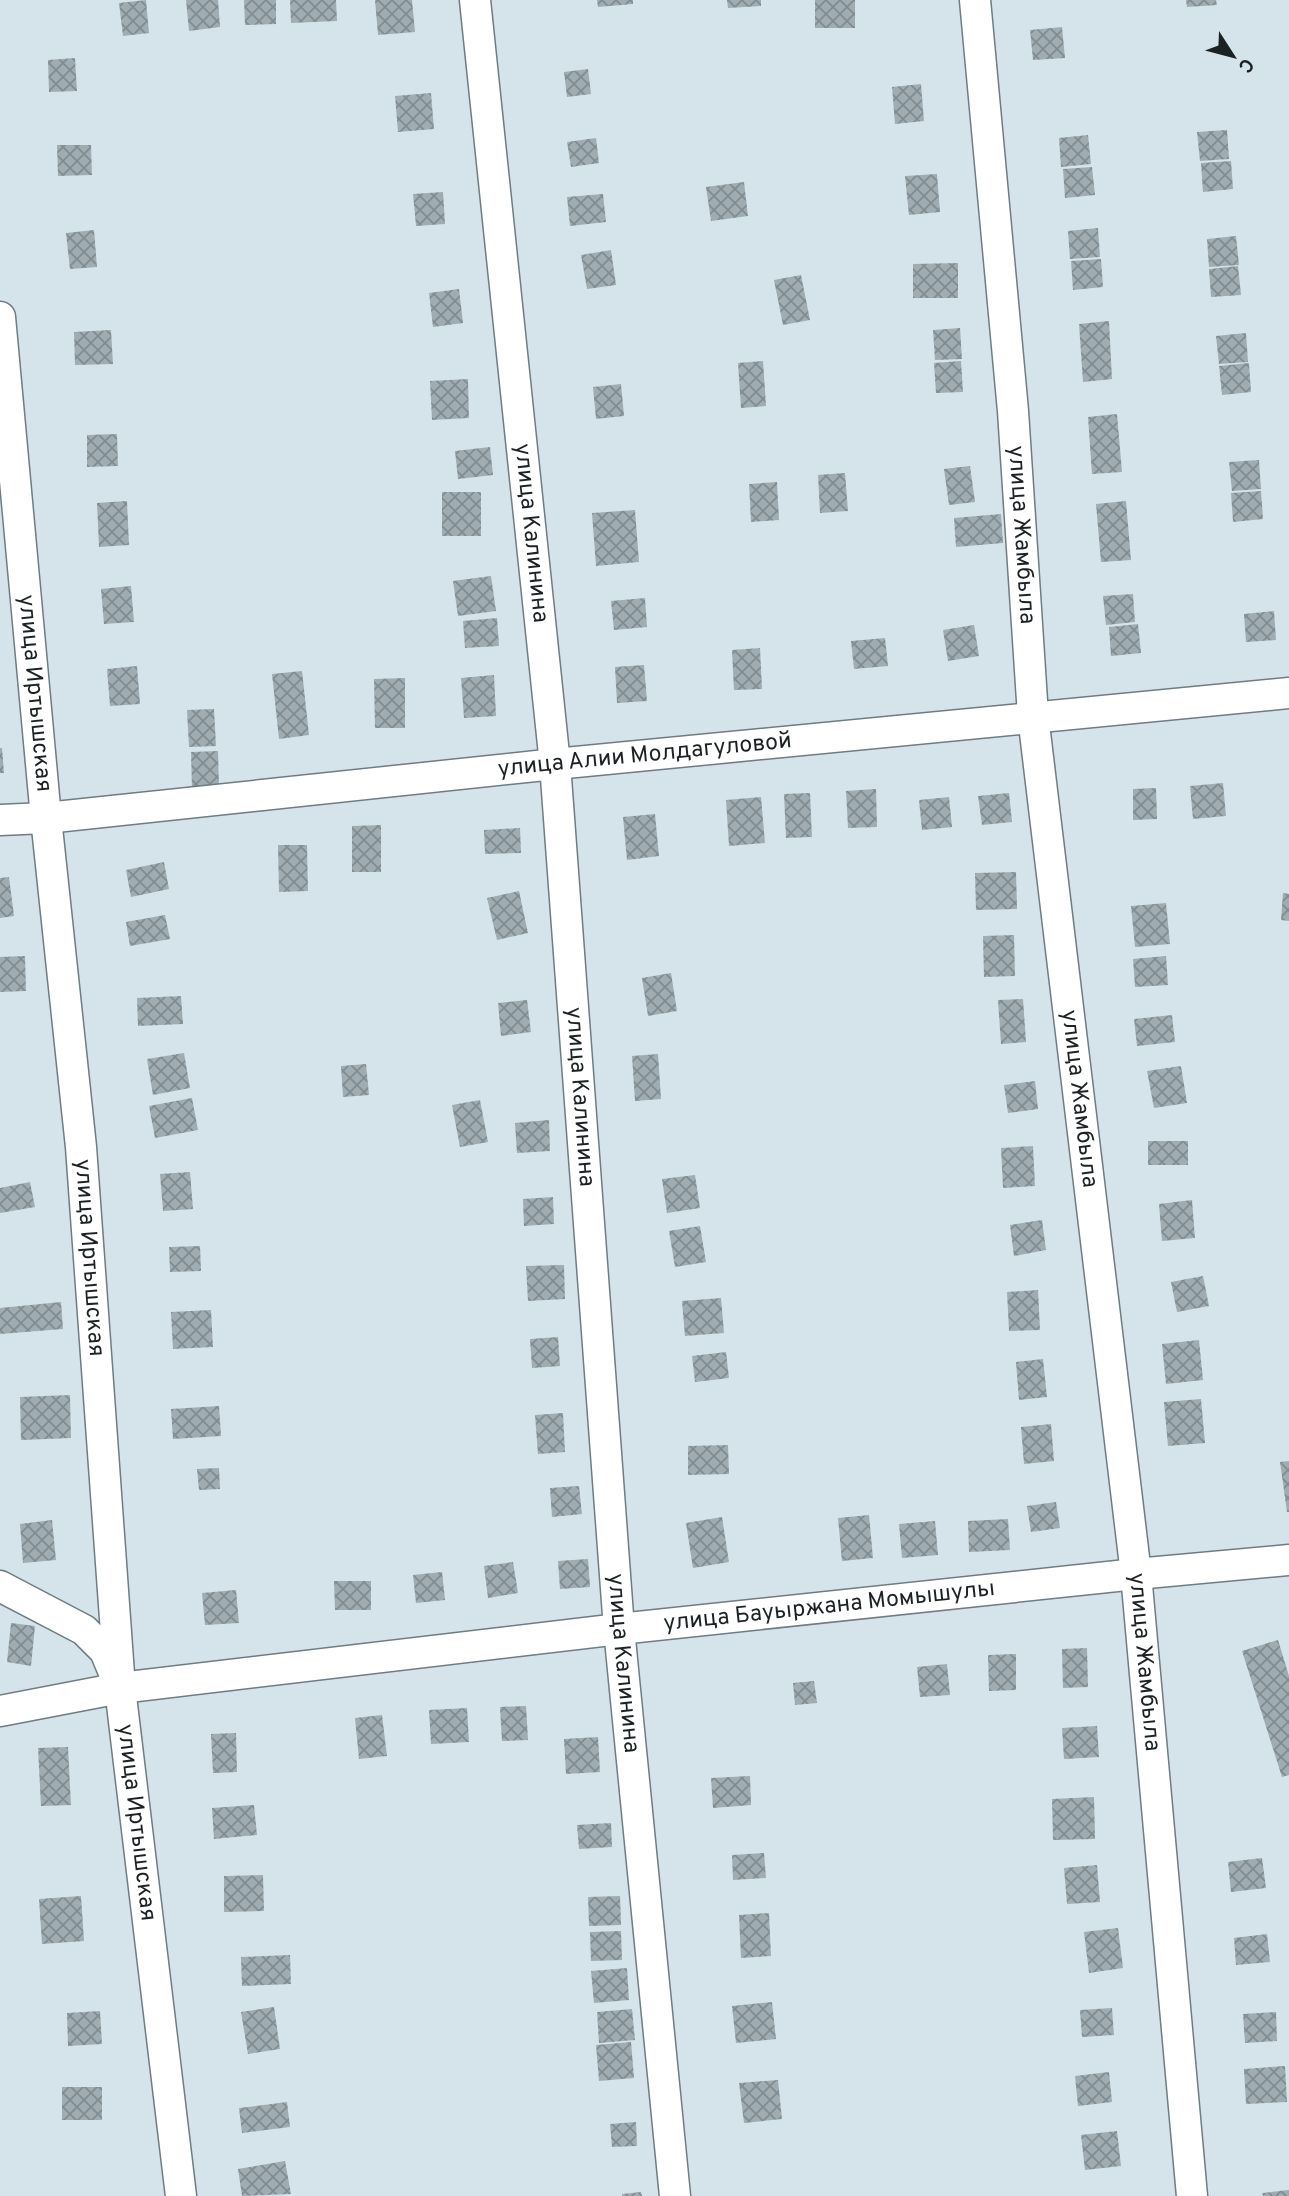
<svg xmlns="http://www.w3.org/2000/svg" width="1289" height="2196" font-family="Overpass,sans-serif">
  <style>
    .building { fill: url(#building-cross-hatch) }
    .lines { fill: none; stroke-linecap: round; stroke-linejoin: round }
    .minor-casing { stroke: #6f7c82; stroke-width: 33 }
    .minor { stroke: #fff; stroke-width: 30 }
    .labels { text-anchor: middle; dominant-baseline: central; stroke-width: 5; stroke-linejoin: round; paint-order: stroke }
    .street-label { font-size: 23px; fill: #1c2224; stroke: #d5e4eb }
  </style>
  <defs>
    <pattern id="building-cross-hatch" width="8" height="8" patternUnits="userSpaceOnUse" patternTransform="scale(1.75)"><rect width="8" height="8" fill="#9fadb3"/><path d="M0 0l8 8M0 8l8-8" fill="none" stroke="#818c91"/></pattern>
  </defs>
  <rect width="100%" height="100%" fill="#d5e4eb"/>
  <path class="building" d="M146,0L149,33L123,36L119,3Z
    M186,0H218L220,27L189,31Z
    M244,0H276V24L245,25Z
    M290,0H336L337,21L291,23Z
    M375,0H412L415,32L378,35Z
    M597,0H633V4L598,7Z
    M727,0H761V6L728,8Z
    M815,0H855V28H815Z
    M1186,0H1216L1217,5L1187,7Z
    M1062,27L1065,58L1033,60L1030,30Z
    M75,58L77,91L49,92L48,60Z
    M588,69L591,94L567,97L564,72Z
    M921,84L924,121L895,124L892,87Z
    M431,93L434,129L398,132L395,96Z
    M1227,130L1229,159L1200,161L1197,132Z
    M1088,135L1091,164L1061,167L1059,138Z
    M596,138L599,163L571,167L567,142Z
    M57,145H91L92,175L58,176Z
    M1231,161L1233,189L1203,192L1201,163Z
    M1092,167L1095,195L1065,198L1063,169Z
    M937,174L940,212L909,215L905,176Z
    M744,182L748,216L711,221L706,187Z
    M443,192L445,224L416,226L413,194Z
    M603,194L606,222L570,226L567,197Z
    M1098,228L1100,257L1070,259L1068,231Z
    M94,230L97,267L70,269L66,233Z
    M1236,236L1239,265L1209,267L1207,239Z
    M611,250L616,285L587,289L581,255Z
    M1101,259L1103,287L1073,290L1071,261Z
    M958,263V298H913V264Z
    M1238,266L1241,295L1211,297L1209,269Z
    M801,275L810,320L783,325L774,280Z
    M459,289L463,323L433,327L429,293Z
    M1109,321L1112,379L1083,382L1079,324Z
    M960,328L962,359L935,360L933,330Z
    M111,330L113,364L75,365L74,332Z
    M1246,333L1248,362L1219,364L1216,336Z
    M763,361L766,406L741,408L738,363Z
    M961,361L963,392L936,393L934,363Z
    M1249,363L1251,392L1222,395L1219,366Z
    M468,379L469,418L432,420L430,381Z
    M621,384L624,416L596,419L593,387Z
    M1117,414L1122,472L1092,474L1088,417Z
    M117,434L118,466L87,467V435Z
    M490,447L493,475L458,479L455,451Z
    M1259,460L1261,489L1232,491L1229,462Z
    M970,466L975,502L949,505L944,469Z
    M845,473L848,511L820,513L818,475Z
    M777,482L779,520L751,522L749,484Z
    M1261,491L1263,519L1233,522L1231,493Z
    M442,492H481V536H442Z
    M127,501L129,545L99,547L97,503Z
    M1126,501L1131,560L1101,562L1096,504Z
    M635,510L639,562L596,566L592,513Z
    M1001,514L1003,543L956,547L954,518Z
    M491,576L496,611L458,616L453,581Z
    M131,586L134,622L104,624L101,589Z
    M1133,594L1135,622L1106,625L1103,596Z
    M645,598L647,627L614,630L611,601Z
    M1274,611L1276,640L1246,642L1244,614Z
    M497,618L499,646L465,648L463,621Z
    M1138,624L1141,653L1111,656L1109,627Z
    M974,625L979,656L948,661L943,630Z
    M885,638L888,666L854,669L851,641Z
    M760,648L762,689L734,690L732,650Z
    M644,665L647,701L617,703L615,667Z
    M137,666L140,704L110,706L107,669Z
    M302,671L309,735L279,739L272,674Z
    M494,675L496,716L464,718L461,678Z
    M405,678V728H375L374,679Z
    M214,709L216,746L189,747L187,710Z
    M0,748H2L4,773H0Z
    M218,751L219,788L192,789L191,752Z
    M1223,783L1226,816L1193,819L1190,786Z
    M1156,788L1157,819L1133,820V789Z
    M876,789L877,827L848,828L846,791Z
    M810,793L812,837L786,838L784,794Z
    M1009,793L1012,822L982,825L978,796Z
    M761,797L765,843L729,846L726,800Z
    M949,797L952,827L922,830L919,800Z
    M655,814L659,856L627,860L623,817Z
    M381,825V872H352V826Z
    M520,828L521,853L485,854L484,830Z
    M278,845H307L308,891L279,892Z
    M164,862L169,889L131,897L126,870Z
    M1016,872L1017,909L976,910L975,873Z
    M9,877L14,916L0,918V878Z
    M519,891L528,933L497,940L487,898Z
    M1283,893L1289,894V921L1281,920Z
    M1166,903L1170,944L1135,947L1131,906Z
    M165,915L170,939L130,946L126,922Z
    M1014,935L1015,976L984,977L983,936Z
    M25,956L26,991L0,992V957Z
    M1166,956L1168,985L1135,987L1133,959Z
    M671,973L677,1011L648,1016L642,978Z
    M181,996L183,1024L138,1026L137,998Z
    M1023,999L1026,1042L1001,1044L998,1000Z
    M527,1000L531,1032L501,1036L498,1003Z
    M1172,1015L1175,1042L1137,1046L1134,1019Z
    M184,1053L190,1088L153,1095L147,1059Z
    M658,1054L661,1099L635,1101L632,1056Z
    M366,1064L369,1095L343,1097L341,1066Z
    M1181,1066L1187,1103L1154,1108L1147,1071Z
    M1035,1081L1038,1109L1008,1113L1004,1085Z
    M192,1098L198,1130L155,1138L149,1106Z
    M480,1100L488,1142L460,1147L452,1105Z
    M549,1120L550,1151L517,1153L515,1123Z
    M1148,1141H1188V1165H1148Z
    M1033,1146L1035,1186L1003,1188L1001,1148Z
    M190,1172L193,1209L163,1211L160,1174Z
    M695,1175L700,1208L667,1213L662,1179Z
    M30,1182L35,1207L0,1213V1188Z
    M553,1197L554,1224L524,1226L523,1199Z
    M1192,1200L1195,1238L1162,1241L1159,1204Z
    M1042,1220L1046,1250L1014,1256L1010,1225Z
    M700,1226L706,1262L675,1267L669,1231Z
    M200,1246L201,1271L170,1272L169,1247Z
    M564,1265L565,1299L528,1301L526,1266Z
    M1203,1276L1209,1306L1177,1312L1171,1282Z
    M1038,1290L1040,1330L1009,1331L1007,1292Z
    M721,1298L724,1333L685,1336L682,1301Z
    M61,1302L63,1329L0,1334V1308Z
    M211,1310L213,1347L173,1349L171,1312Z
    M558,1337L560,1366L532,1368L530,1339Z
    M1199,1340L1203,1380L1166,1384L1162,1344Z
    M726,1352L729,1378L695,1382L692,1356Z
    M1043,1359L1047,1397L1019,1400L1016,1362Z
    M70,1395L71,1438L21,1440L20,1397Z
    M1201,1399L1205,1443L1168,1446L1164,1402Z
    M219,1406L221,1436L173,1439L171,1409Z
    M563,1413L565,1452L538,1454L535,1415Z
    M1051,1424L1054,1461L1024,1464L1021,1427Z
    M728,1445L729,1474L688,1475V1446Z
    M1289,1461V1512H1287L1280,1462Z
    M219,1468L220,1489L199,1490L197,1469Z
    M579,1486L582,1514L552,1517L550,1488Z
    M1056,1502L1060,1528L1031,1532L1027,1506Z
    M869,1515L873,1558L842,1561L838,1518Z
    M722,1517L729,1562L693,1568L686,1523Z
    M1008,1519L1010,1550L969,1552L968,1521Z
    M52,1520L56,1560L23,1563L20,1524Z
    M935,1521L938,1555L902,1558L899,1524Z
    M588,1559L590,1587L560,1589L558,1561Z
    M513,1562L518,1593L488,1598L484,1566Z
    M442,1572L445,1600L416,1603L413,1575Z
    M334,1581H371V1610H335Z
    M236,1590L239,1623L205,1625L202,1593Z
    M11,1623L35,1626L31,1666L7,1662Z
    M1278,1640L1289,1676V1775L1282,1777L1242,1651Z
    M1087,1648L1088,1687L1063,1688L1062,1649Z
    M1016,1654V1690L989,1691L988,1655Z
    M947,1664L950,1695L920,1697L917,1667Z
    M814,1681L817,1703L795,1705L793,1683Z
    M526,1706L528,1740L502,1741L500,1707Z
    M467,1708L469,1742L431,1744L429,1710Z
    M382,1715L387,1756L359,1759L355,1718Z
    M1097,1726L1099,1757L1064,1759L1062,1728Z
    M236,1733L237,1772L213,1773L211,1734Z
    M598,1737L600,1772L566,1774L564,1739Z
    M68,1747L71,1805L41,1806L38,1748Z
    M750,1776L751,1805L713,1808L711,1778Z
    M1094,1797L1095,1839L1053,1840L1052,1799Z
    M254,1805L257,1835L214,1839L212,1808Z
    M611,1823L612,1847L579,1849L577,1825Z
    M764,1853L766,1878L733,1880L732,1855Z
    M1262,1858L1266,1888L1231,1892L1228,1862Z
    M1097,1865L1100,1902L1067,1904L1064,1868Z
    M263,1875L264,1911L224,1912V1876Z
    M81,1896L84,1941L42,1944L39,1899Z
    M620,1896L621,1925L589,1926L588,1897Z
    M769,1913L771,1956L741,1958L739,1915Z
    M1118,1928L1123,1968L1089,1973L1084,1932Z
    M621,1931L622,1960L591,1961L590,1932Z
    M1267,1934L1270,1962L1236,1965L1234,1938Z
    M290,1955L291,1984L242,1986L241,1957Z
    M627,1968L629,2000L594,2003L591,1971Z
    M772,2002L776,2039L736,2043L732,2006Z
    M274,2007L280,2049L248,2054L241,2012Z
    M1112,2008L1114,2035L1082,2037L1080,2010Z
    M632,2009L635,2040L599,2043L597,2012Z
    M100,2011L102,2044L68,2046L67,2013Z
    M1276,2012L1277,2041L1245,2043L1243,2014Z
    M631,2042L634,2078L599,2081L596,2045Z
    M1285,2066L1287,2102L1246,2104L1244,2069Z
    M1109,2072L1112,2102L1078,2106L1075,2076Z
    M778,2080L782,2119L744,2123L739,2083Z
    M62,2087H102V2120H62Z
    M287,2102L290,2127L242,2133L239,2108Z
    M636,2122L637,2146L612,2147L610,2124Z
    M1117,2131L1121,2166L1085,2170L1081,2135Z
    M285,2161L291,2194L242,2196L238,2169Z
    M1289,2190V2196H1263L1262,2193Z
    M641,2192L642,2196H622V2194Z"/>
  <g class="lines">
    <defs>
      <g id="minor">
        <path id="s1" d="M475,0L555,764L619,1629L675,2196"/>
        <path id="s2" d="M975,0L1013,411L1033,716L1136,1574L1192,2196"/>
        <path id="s3" d="M0,317L46,818L81,1147L120,1688L181,2196"/>
        <path id="s4" d="M0,820L46,818L555,764L1289,693"/>
        <path d="M0,1586L84,1630L105,1651L115,1675"/>
        <path id="s5" d="M0,1711L120,1688L619,1629L1136,1574L1289,1560"/>
      </g>
    </defs>
    <use href="#minor" class="minor-casing"/>
    <use href="#minor" class="minor"/>
  </g>
  <g class="labels">
    <g class="street-label">
      <text stroke="none"><textPath href="#s1" startOffset="536">улица Калинина</textPath></text>
      <text stroke="none"><textPath href="#s2" startOffset="537">улица Жамбыла</textPath></text>
      <text stroke="none"><textPath href="#s3" startOffset="378">улица Иртышская</textPath></text>
      <text stroke="none"><textPath href="#s4" startOffset="648">улица Алии Молдагуловой</textPath></text>
      <text stroke="none"><textPath href="#s1" startOffset="1102">улица Калинина</textPath></text>
      <text stroke="none"><textPath href="#s2" startOffset="1104">улица Жамбыла</textPath></text>
      <text stroke="none"><textPath href="#s3" startOffset="945">улица Иртышская</textPath></text>
      <text stroke="none"><textPath href="#s5" startOffset="836">улица Бауыржана Момышулы</textPath></text>
      <text stroke="none"><textPath href="#s2" startOffset="1671">улица Жамбыла</textPath></text>
      <text stroke="none"><textPath href="#s1" startOffset="1670">улица Калинина</textPath></text>
      <text stroke="none"><textPath href="#s3" startOffset="1512">улица Иртышская</textPath></text>
    </g>
  </g>
  <g transform="translate(1233 56) rotate(126)" stroke="#d5e4eb" stroke-width="5" paint-order="stroke">
  <path d="M0-5L12 26L0 18L-12 26Z" fill="#1c2224"/>
  <text y="-10" font-size="19" font-weight="bold" text-anchor="middle" fill="#1c2224">С</text>
  </g>
</svg>
